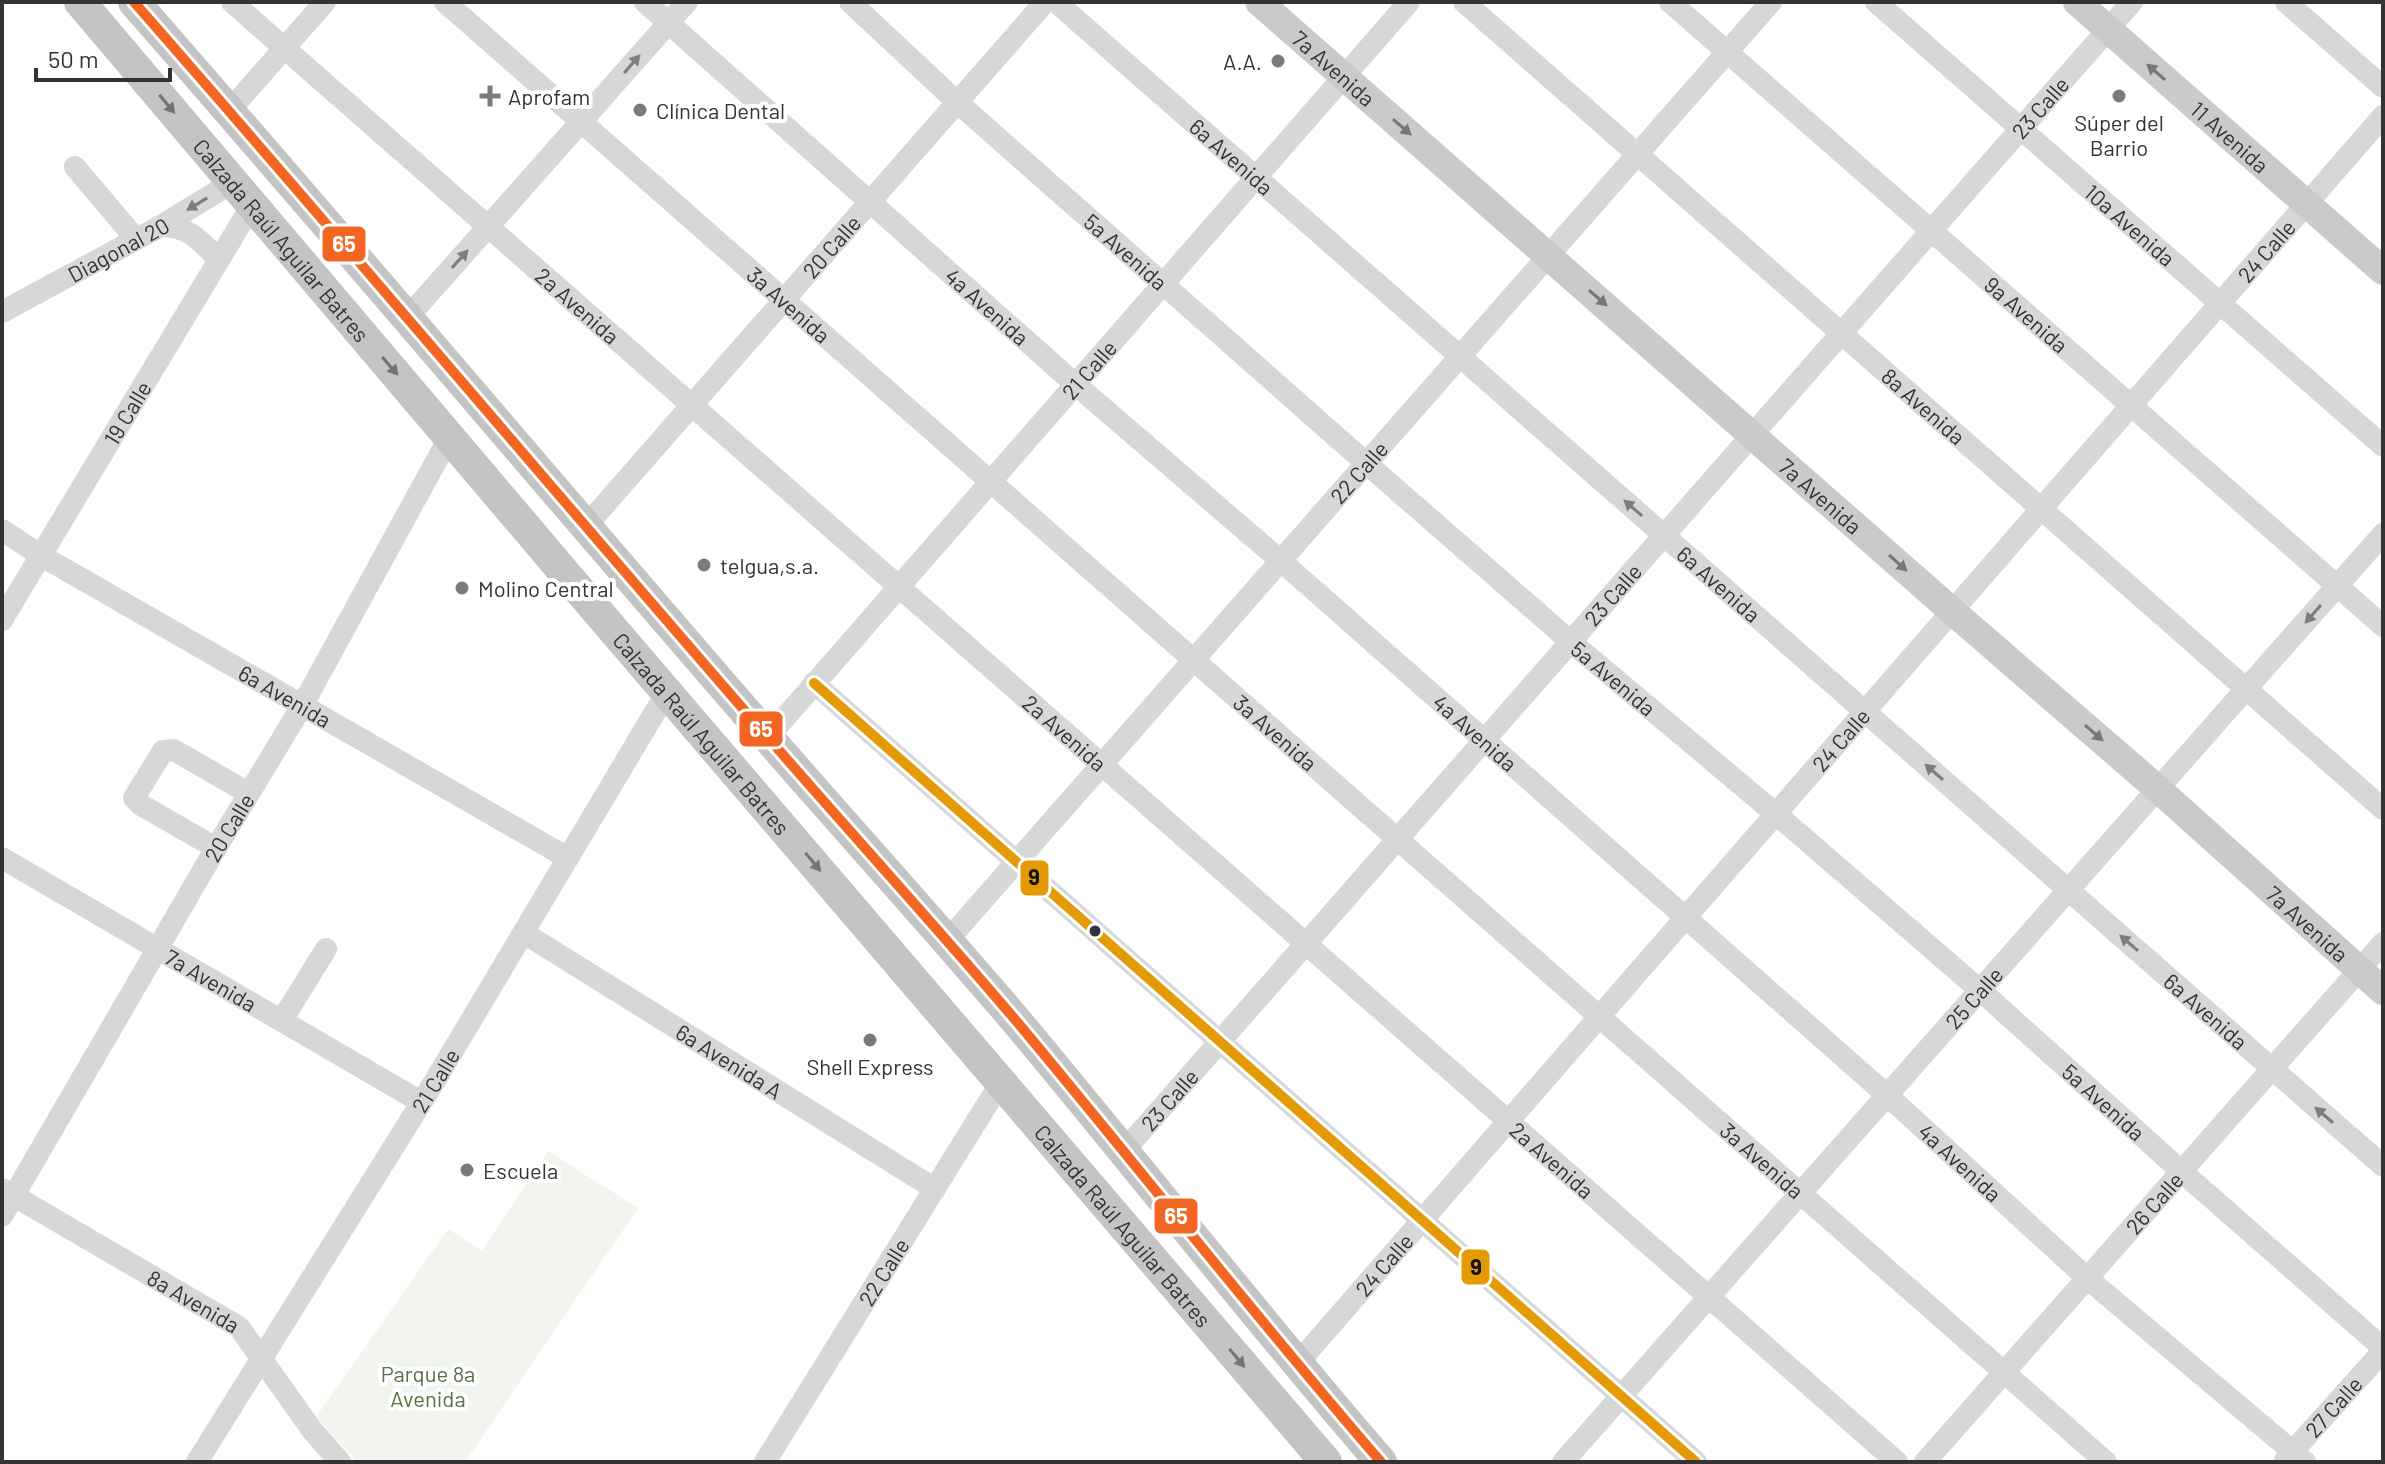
<svg xmlns="http://www.w3.org/2000/svg" width="2385" height="1464" font-family="Barlow,sans-serif">
  <style>
    .green { fill: #f1f5ed }
    .lines { fill: none; stroke-linecap: round; stroke-linejoin: round }
    .minor { stroke: #d7d7d7; stroke-width: 22 }
    .major { stroke: #cacaca; stroke-width: 28 }
    .highway { stroke: #c4c4c4; stroke-width: 32 }
    .bus-1-casing { stroke: #fff; stroke-width: 16 }
    .bus-2-casing { stroke: #fff; stroke-width: 16 }
    .bus-1 { stroke: #f26522; stroke-width: 10 }
    .bus-2 { stroke: #e39a05; stroke-width: 10 }
    .oneway { fill: #7d7d7d }
    .oneway2 { fill: #777 }
    .oneway3 { fill: #747474 }
    .poi-dot { fill: #7a7a7a; stroke: #fff; stroke-width: 3 }
    .bus-dot { fill: #333; stroke: #fff; stroke-width: 3 }
    .labels { text-anchor: middle; dominant-baseline: central; stroke-width: 8; stroke-linejoin: round; paint-order: stroke }
    .poi-label { font-size: 22px; fill: #333; stroke: #fff; text-anchor: start }
    .street-label { font-size: 22px; fill: #333; stroke: #fff }
    .park-label { font-size: 22px; fill: #56703f; stroke: #fff }
    .line-badge { stroke: #fff; stroke-width: 3 }
    .badge-label { font-size: 22px; text-anchor: middle; font-weight: bold; fill: #fff }
    .pale-badge-label { font-size: 22px; text-anchor: middle; font-weight: bold; fill: #111 }
  </style>
  <rect width="100%" height="100%" fill="#fff"/>
  <path class="green" d="M548,1151L638,1208L465,1462H357L316,1417L448,1229L482,1251Z"/>
  <g class="lines">
    <g class="minor">
      <path id="s1" d="M232,2L1897,1462"/>
      <path id="s2" d="M445,2L2106,1462"/>
      <path id="s3" d="M645,2L1075,384L1281,561L1888,1096L2087,1278L2305,1462"/>
      <path id="s4" d="M850,2L957,102L1366,463L1571,642L1776,814L1981,991L2181,1171L2383,1348"/>
      <path id="s5" d="M1056,2L2383,1166"/>
      <path id="s6" d="M1464,2L2383,809"/>
      <path id="s7" d="M1670,2L2383,626"/>
      <path id="s8" d="M1876,2L2383,446"/>
      <path d="M2286,2L2383,87"/>
      <path d="M229,111L325,2"/>
      <path d="M75,167L136,239"/>
      <path d="M161,226C188,226 200,240 218,259"/>
      <path id="s9" d="M2,312L161,226L233,182"/>
      <path d="M408,317L687,2"/>
      <path id="s10" d="M586,526L1045,2"/>
      <path id="s11" d="M2,530L40,555L568,858"/>
      <path id="s12" d="M2,620L252,205"/>
      <path d="M814,683L1696,1462"/>
      <path id="s13" d="M768,737L1409,2"/>
      <path d="M216,848L141,805L134,798L163,751L174,750L248,793"/>
      <path id="s14" d="M2,858L421,1102"/>
      <path id="s15" d="M524,933L935,1189"/>
      <path id="s16" d="M947,941L1771,2"/>
      <path d="M282,1020L326,949"/>
      <path id="s17" d="M1123,1152L2132,2"/>
      <path id="s18" d="M2,1189L239,1327L312,1430L340,1462"/>
      <path id="s19" d="M2,1216L216,848L302,706L450,436"/>
      <path id="s20" d="M1297,1364L2383,116"/>
      <path id="s21" d="M2285,1460L2383,1351"/>
      <path id="s22" d="M197,1462L436,1079L667,692"/>
      <path id="s23" d="M765,1462L1001,1082"/>
      <path id="s24" d="M1563,1462L2383,534"/>
      <path id="s25" d="M1925,1462L2383,943"/>
    </g>
    <g class="major">
      <path id="s26" d="M1259,2L1952,611L2159,790L2383,991"/>
      <path id="s27" d="M2077,2L2383,271"/>
    </g>
    <g class="highway">
      <path id="s28" d="M80,2L562,570L1326,1462"/>
      <path d="M134,2C346,244 553,490 764,733C848,830 935,925 1018,1023C1140,1169 1257,1319 1381,1462"/>
    </g>
    <defs>
      <path id="bus-1" d="M134,2C346,244 553,490 764,733C848,830 935,925 1018,1023C1140,1169 1257,1319 1381,1462"/>
      <path id="bus-2" d="M814,683L1696,1462"/>
    </defs>
    <use href="#bus-1" class="bus-1-casing"/>
    <use href="#bus-2" class="bus-2-casing"/>
    <use href="#bus-1" class="bus-1"/>
    <use href="#bus-2" class="bus-2"/>
  </g>
  <defs><path id="oneway-solid" d="M-6-.8H1V-3.2L6.5 0L1 3.2V.8H-6Z" transform="scale(2)"/></defs>
  <g class="oneway">
    <use href="#oneway-solid" transform="translate(632 64) rotate(-49)"/>
    <use href="#oneway-solid" transform="translate(197 204) rotate(149)"/>
    <use href="#oneway-solid" transform="translate(460 259) rotate(-48)"/>
    <use href="#oneway-solid" transform="translate(1633 508) rotate(-139)"/>
    <use href="#oneway-solid" transform="translate(2313 614) rotate(131)"/>
    <use href="#oneway-solid" transform="translate(1934 772) rotate(-139)"/>
    <use href="#oneway-solid" transform="translate(2129 943) rotate(-139)"/>
    <use href="#oneway-solid" transform="translate(2324 1115) rotate(-139)"/>
  </g>
  <g class="oneway2">
    <use href="#oneway-solid" transform="translate(2156 72) rotate(-139)"/>
    <use href="#oneway-solid" transform="translate(1402 127) rotate(41)"/>
    <use href="#oneway-solid" transform="translate(1598 298) rotate(41)"/>
    <use href="#oneway-solid" transform="translate(1898 563) rotate(42)"/>
    <use href="#oneway-solid" transform="translate(2094 733) rotate(41)"/>
  </g>
  <g class="oneway3">
    <use href="#oneway-solid" transform="translate(167 104) rotate(50)"/>
    <use href="#oneway-solid" transform="translate(390 366) rotate(49)"/>
    <use href="#oneway-solid" transform="translate(813 862) rotate(50)"/>
    <use href="#oneway-solid" transform="translate(1237 1358) rotate(50)"/>
  </g>
  <g class="poi-dot">
    <circle cx="1278" cy="61" r="8"/>
    <path d="M486 84h8v8h8v8h-8v8h-8v-8h-8v-8h8z"/>
    <circle cx="2119" cy="96" r="8"/>
    <circle cx="640" cy="110" r="8"/>
    <circle cx="704" cy="565" r="8"/>
    <circle cx="462" cy="588" r="8"/>
    <circle cx="870" cy="1040" r="8"/>
    <circle cx="467" cy="1170" r="8"/>
  </g>
  <circle class="bus-dot" cx="1095" cy="931" r="7"/>
  <g class="labels">
    <g class="poi-label">
      <text x="1262" y="61" text-anchor="end">A.A.</text>
      <text x="508" y="96">Aprofam</text>
      <text x="656" y="110">Clínica Dental</text>
      <text x="2119" y="122" text-anchor="middle">Súper del<tspan x="2119" dy="25">Barrio</tspan></text>
      <text x="720" y="565">telgua,s.a.</text>
      <text x="478" y="588">Molino Central</text>
      <text x="870" y="1066" text-anchor="middle">Shell Express</text>
      <text x="483" y="1170">Escuela</text>
    </g>
    <g class="street-label">
      <text stroke="none"><textPath href="#s26" startOffset="100">7a Avenida</textPath></text>
      <text stroke="none"><textPath href="#s17" startOffset="1390">23 Calle</textPath></text>
      <text stroke="none"><textPath href="#s27" startOffset="204">11 Avenida</textPath></text>
      <text stroke="none"><textPath href="#s5" startOffset="234">6a Avenida</textPath></text>
      <text stroke="none"><textPath href="#s8" startOffset="338">10a Avenida</textPath></text>
      <text stroke="none"><textPath href="#s28" startOffset="312">Calzada Raúl Aguilar Batres</textPath></text>
      <text stroke="none"><textPath href="#s10" startOffset="372">20 Calle</textPath></text>
      <text stroke="none"><textPath href="#s9" startOffset="132">Diagonal 20</textPath></text>
      <text stroke="none"><textPath href="#s4" startOffset="372">5a Avenida</textPath></text>
      <text stroke="none"><textPath href="#s20" startOffset="1476">24 Calle</textPath></text>
      <text stroke="none"><textPath href="#s2" startOffset="458">3a Avenida</textPath></text>
      <text stroke="none"><textPath href="#s1" startOffset="460">2a Avenida</textPath></text>
      <text stroke="none"><textPath href="#s3" startOffset="458">4a Avenida</textPath></text>
      <text stroke="none"><textPath href="#s7" startOffset="474">9a Avenida</textPath></text>
      <text stroke="none"><textPath href="#s13" startOffset="488">21 Calle</textPath></text>
      <text stroke="none"><textPath href="#s6" startOffset="612">8a Avenida</textPath></text>
      <text stroke="none"><textPath href="#s12" startOffset="242">19 Calle</textPath></text>
      <text stroke="none"><textPath href="#s16" startOffset="624">22 Calle</textPath></text>
      <text stroke="none"><textPath href="#s26" startOffset="748">7a Avenida</textPath></text>
      <text stroke="none"><textPath href="#s5" startOffset="882">6a Avenida</textPath></text>
      <text stroke="none"><textPath href="#s17" startOffset="742">23 Calle</textPath></text>
      <text stroke="none"><textPath href="#s4" startOffset="1020">5a Avenida</textPath></text>
      <text stroke="none"><textPath href="#s11" startOffset="328">6a Avenida</textPath></text>
      <text stroke="none"><textPath href="#s1" startOffset="1108">2a Avenida</textPath></text>
      <text stroke="none"><textPath href="#s2" startOffset="1106">3a Avenida</textPath></text>
      <text stroke="none"><textPath href="#s3" startOffset="1106">4a Avenida</textPath></text>
      <text stroke="none"><textPath href="#s28" startOffset="960">Calzada Raúl Aguilar Batres</textPath></text>
      <text stroke="none"><textPath href="#s20" startOffset="828">24 Calle</textPath></text>
      <text stroke="none"><textPath href="#s19" startOffset="450">20 Calle</textPath></text>
      <text stroke="none"><textPath href="#s26" startOffset="1396">7a Avenida</textPath></text>
      <text stroke="none"><textPath href="#s14" startOffset="242">7a Avenida</textPath></text>
      <text stroke="none"><textPath href="#s24" startOffset="620">25 Calle</textPath></text>
      <text stroke="none"><textPath href="#s5" startOffset="1530">6a Avenida</textPath></text>
      <text stroke="none"><textPath href="#s15" startOffset="242">6a Avenida A</textPath></text>
      <text stroke="none"><textPath href="#s22" startOffset="450">21 Calle</textPath></text>
      <text stroke="none"><textPath href="#s17" startOffset="70">23 Calle</textPath></text>
      <text stroke="none"><textPath href="#s4" startOffset="1668">5a Avenida</textPath></text>
      <text stroke="none"><textPath href="#s1" startOffset="1756">2a Avenida</textPath></text>
      <text stroke="none"><textPath href="#s2" startOffset="1754">3a Avenida</textPath></text>
      <text stroke="none"><textPath href="#s3" startOffset="1754">4a Avenida</textPath></text>
      <text stroke="none"><textPath href="#s25" startOffset="346">26 Calle</textPath></text>
      <text stroke="none"><textPath href="#s28" startOffset="1608">Calzada Raúl Aguilar Batres</textPath></text>
      <text stroke="none"><textPath href="#s20" startOffset="132">24 Calle</textPath></text>
      <text stroke="none"><textPath href="#s23" startOffset="224">22 Calle</textPath></text>
      <text stroke="none"><textPath href="#s18" startOffset="222">8a Avenida</textPath></text>
      <text stroke="none"><textPath href="#s21" startOffset="72">27 Calle</textPath></text>
    </g>
    <g class="park-label">
      <text x="428" y="1373">Parque 8a<tspan x="428" dy="25">Avenida</tspan></text>
    </g>
  </g>
  <g class="line-badge">
    <rect x="321" y="225" width="46" height="38" rx="8" fill="#f26522"/>
    <rect x="738" y="710" width="46" height="38" rx="8" fill="#f26522"/>
    <rect x="1019" y="859" width="31" height="38" rx="8" fill="#e39a05"/>
    <rect x="1153" y="1197" width="46" height="38" rx="8" fill="#f26522"/>
    <rect x="1460" y="1248" width="31" height="38" rx="8" fill="#e39a05"/>
  </g>
  <g class="badge-label">
    <text x="344" y="252">65</text>
    <text x="761" y="737">65</text>
    <text x="1176" y="1224">65</text>
  </g>
  <g class="pale-badge-label">
    <text x="1034" y="885">9</text>
    <text x="1476" y="1275">9</text>
  </g>
  <rect width="2385" height="1464" fill="none" stroke="#333333" stroke-width="8"/>
  <path d="M36 68v12h134v-12" fill="none" stroke="#333333" stroke-width="4"/>
  <text x="48" y="68" font-size="24" fill="#333333" stroke="#ffffff" stroke-width="6" paint-order="stroke">50 m</text>
</svg>
